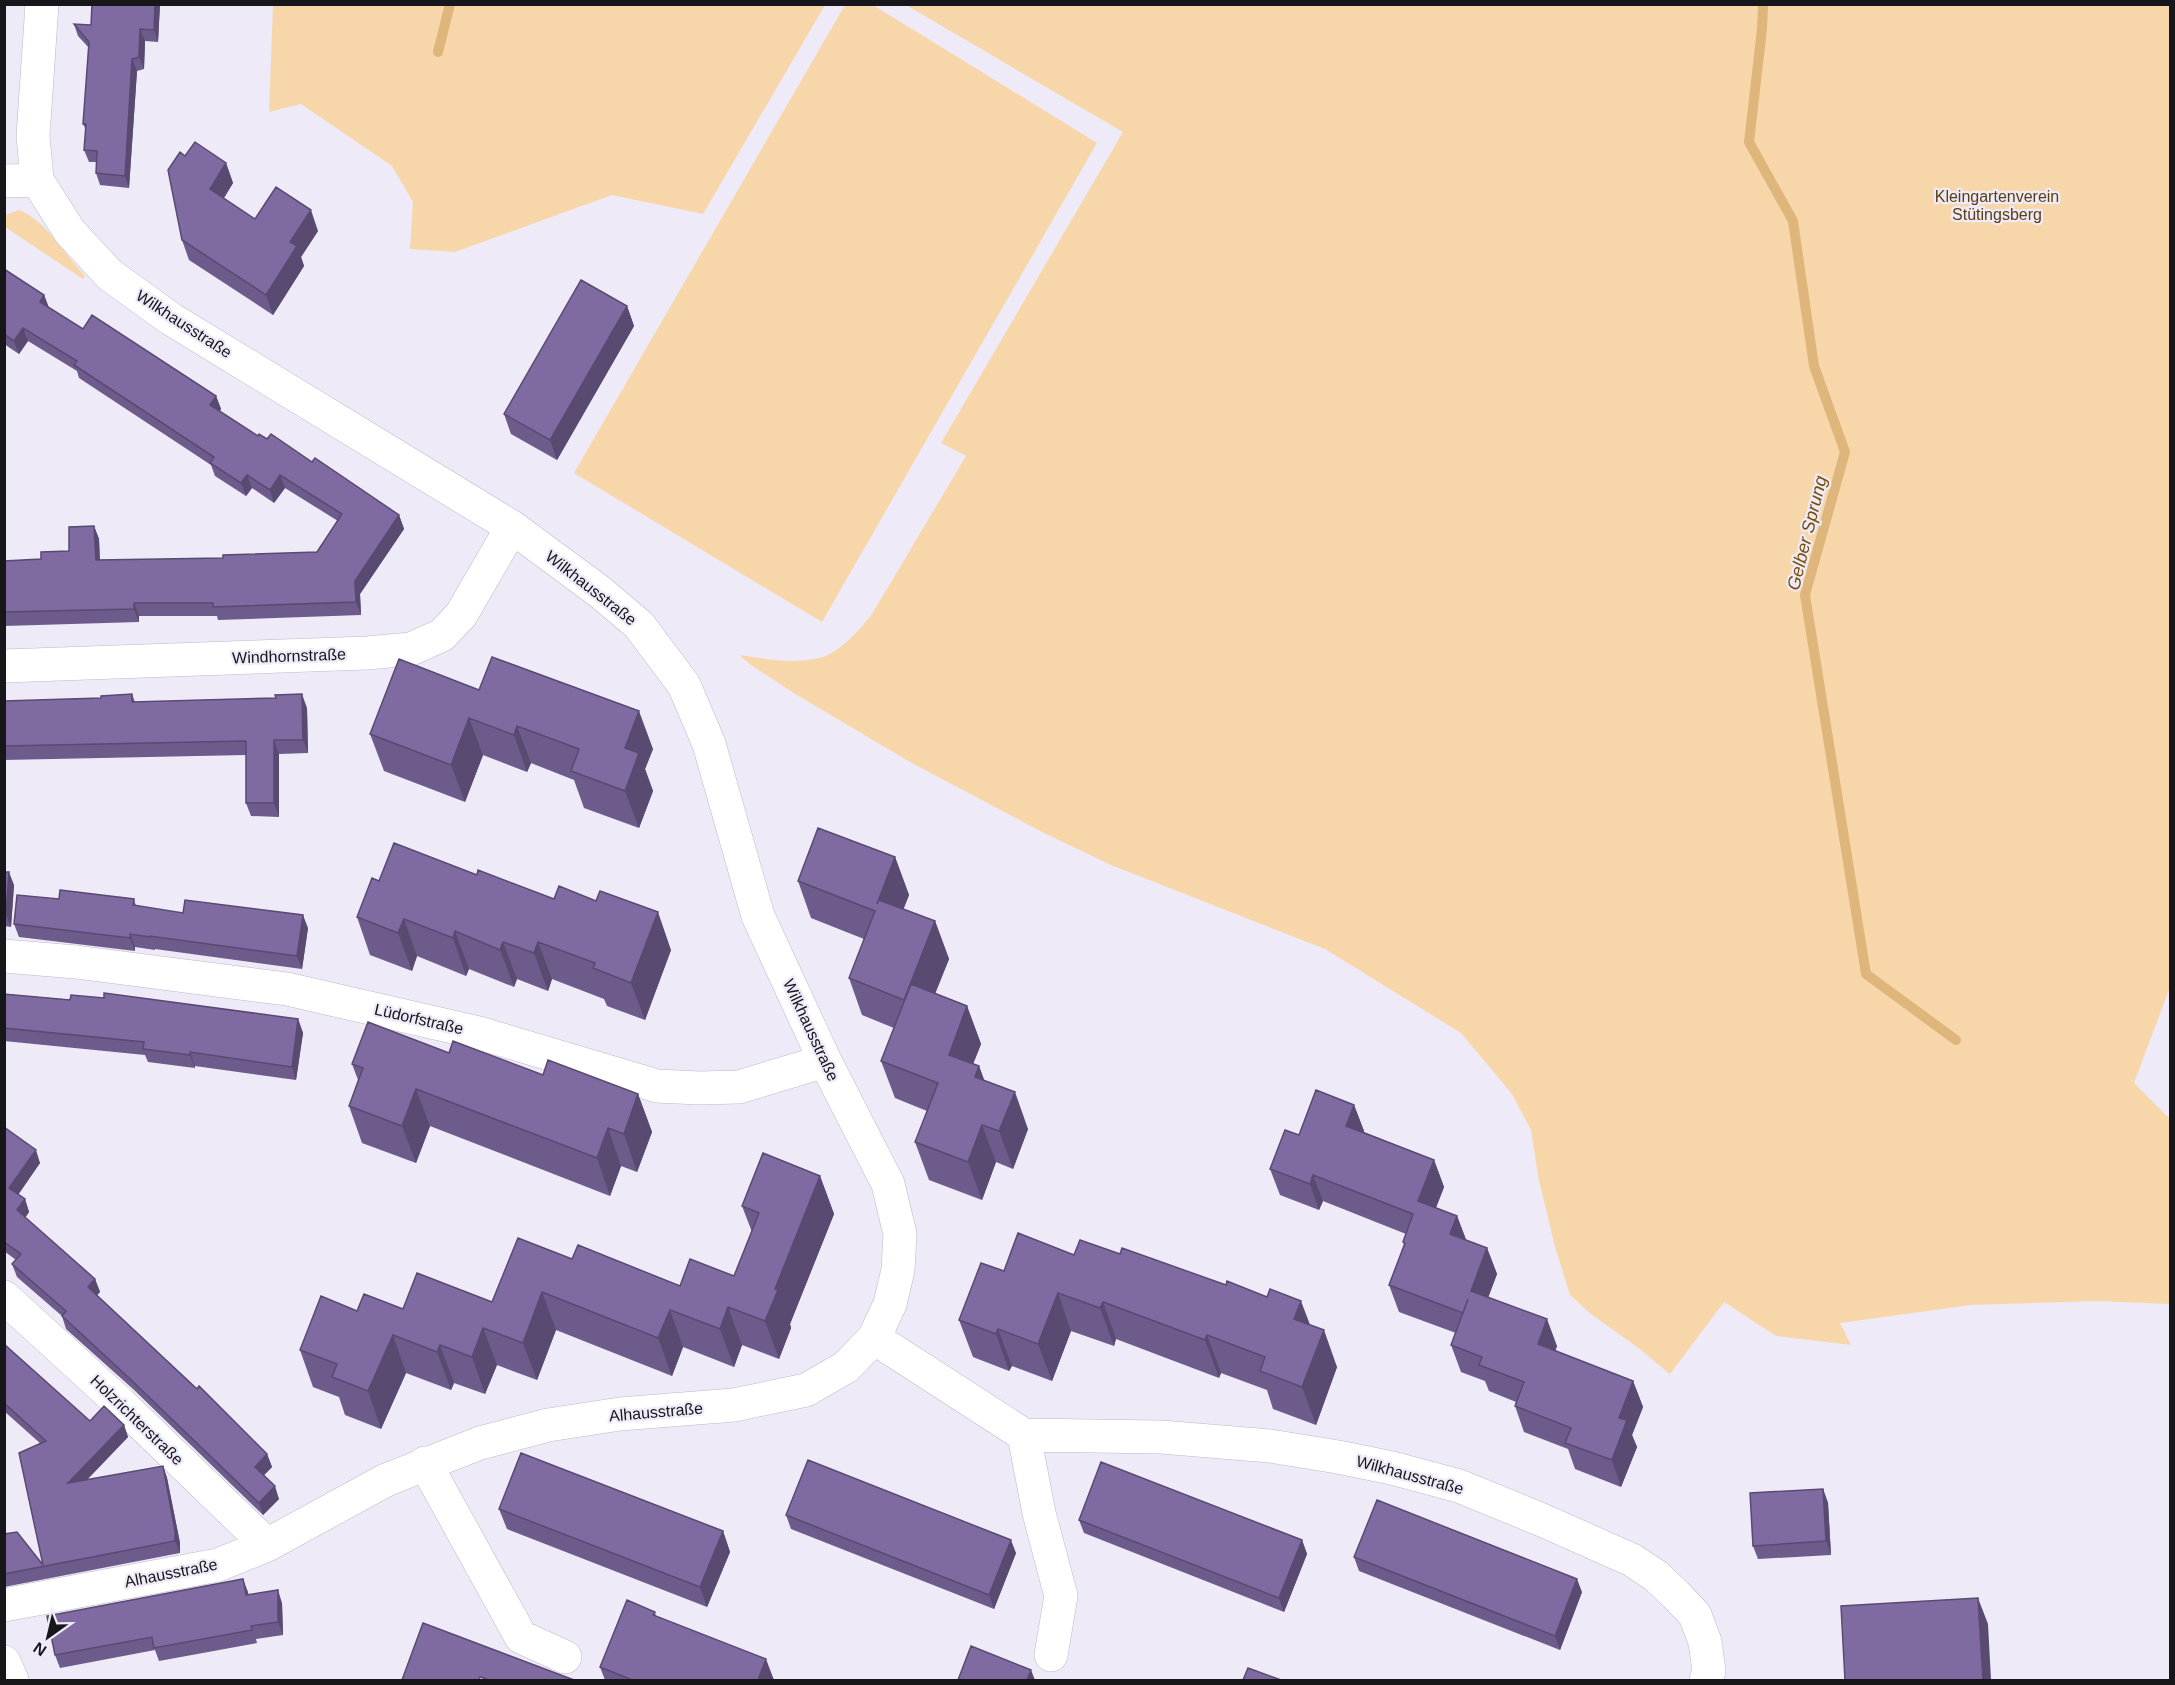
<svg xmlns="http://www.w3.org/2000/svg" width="2175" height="1685" font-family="Helvetica,sans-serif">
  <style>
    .green { fill: #f7d7a9 }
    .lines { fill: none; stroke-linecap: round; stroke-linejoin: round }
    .stream { stroke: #deb67c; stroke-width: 10 }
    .minor-casing { stroke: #bdb9c6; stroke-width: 34 }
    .minor { stroke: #fff; stroke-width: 33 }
    .wall { fill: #6d5b8b }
    .shaded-wall { fill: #594a71 }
    .building { fill: #7f6aa2; stroke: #594a71; stroke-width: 1.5 }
    .labels { text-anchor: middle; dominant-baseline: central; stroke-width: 4.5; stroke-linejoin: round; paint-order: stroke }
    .park-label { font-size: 16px; fill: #593e10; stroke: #efeaf8 }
    .street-label { font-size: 16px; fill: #17161a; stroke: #efeaf8 }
    .water-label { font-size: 18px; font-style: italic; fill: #754e04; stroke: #efeaf8 }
  </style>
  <rect width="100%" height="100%" fill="#efeaf8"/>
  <path class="green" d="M273,5V4L825,5L703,214L612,195L455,252L410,249L413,202L392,166L301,104L269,112Z
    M845,5H873L1097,143L822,622L574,473Z
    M906,5H2170V987L2134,1083L2170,1119V1304L2097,1301L1971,1305L1840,1323L1851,1345L1776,1336L1724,1302L1670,1374L1637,1347L1591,1314L1570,1295L1555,1247L1538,1176L1531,1130L1512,1094L1461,1033L1325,949L1111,865L1042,832L910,762L797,695L751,665L739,655C767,659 795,665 823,657C840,652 861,628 872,614L966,456L941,443L1123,132Z
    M19,210C48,222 64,254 85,276L83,279L5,227V215Z"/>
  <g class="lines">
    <path class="stream" d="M1763,4L1762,29L1749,142L1793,221L1814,366L1845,452L1805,595L1866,974L1956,1040
      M438,52L450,4"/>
    <defs>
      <path id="minor" d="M4,181L37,180
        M4,666L367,653L411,649L442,635L461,615L512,527
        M4,956L76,962L287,989L479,1033L657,1086L699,1088L739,1087L825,1061
        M4,1297L120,1403L267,1545
        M874,1338L1024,1435L1161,1437L1270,1446L1338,1457L1392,1468L1459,1486L1542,1520L1632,1560L1656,1576L1676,1595L1695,1615L1705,1642L1709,1671L1706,1680
        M1024,1435L1039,1513L1061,1596L1051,1655
        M425,1463L521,1637L565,1657
        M4,1605L218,1565L267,1545L386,1480L480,1443L548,1425L620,1414L734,1405L806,1390L846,1367L874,1338L890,1304L898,1270L900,1234L888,1184L825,1061L758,916L709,744L684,685L639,625L600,592L512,527L171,319L110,275L70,232L37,180L33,136L42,4
        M4,1662L12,1680"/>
    </defs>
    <use href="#minor" class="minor-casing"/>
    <use href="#minor" class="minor"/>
  </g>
  <path class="wall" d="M92,4H160L158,42L145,41L144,69L137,71L129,188L100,185L96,173V162H89L84,150L86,130L83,124L89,48L78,36L74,24L91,25Z
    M185,156L226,163L233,183L224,198L255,219L318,231L301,257L304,266L273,315L189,260L182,240Z
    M4,269L44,295L49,308L83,329L216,396L221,409L220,411L258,436L267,439L312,462L399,515L404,529L360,594L361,615L218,620L217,616H139V622L4,626V561L41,559L69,551L94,526L99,539L100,560H153L223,558L317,552L338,521L285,488L274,503L252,488L246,496L215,476L211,465L79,378L77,371L28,341L19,354L4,344Z
    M627,306L634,326L557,460L511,434L504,414Z
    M479,690L653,749L645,769L653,791L639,828L584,808L574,780L531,763L527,772L483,755L465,802L384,771L370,734Z
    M132,694L135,702L307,708L308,753L279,754V817L251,816L246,803V755L4,760V701L101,698Z
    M895,857L909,895L903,909L935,921L949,959L935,993L967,1006L981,1044L973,1064L979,1066L984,1080L1028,1129L1013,1169L996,1162L982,1200L929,1180L915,1142L927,1111L895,1098L881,1061L894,1028L862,1015L849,978L864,939L811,918L798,881Z
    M4,872L14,885L11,927L4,926Z
    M379,881L671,950L645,1020L607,1006L604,999L552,979L548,991L517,979L514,987L469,969L466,976L417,956L412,971L370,955L357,917Z
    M59,899H134L136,906L183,913L308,928L302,969L155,949V950L135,947V951L19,937L14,924Z
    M4,994L298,1019L303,1033L296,1080L195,1066V1068L148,1062L145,1055L4,1041Z
    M449,1053L543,1075L638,1094L652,1132L637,1172L621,1166L610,1196L430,1126L416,1163L362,1143L349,1106L358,1080L352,1064Z
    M1354,1105L1364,1131V1132L1434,1160L1444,1187L1436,1208L1457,1216L1466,1240L1487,1248L1497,1274L1488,1297L1557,1346L1555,1351L1633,1381L1643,1407L1632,1435L1637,1447L1621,1487L1575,1469L1568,1449L1524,1432L1515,1406L1516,1402L1489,1391L1485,1381L1461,1372L1451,1345L1456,1333L1399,1312L1389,1285L1404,1245L1403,1242L1406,1234L1323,1201L1319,1210L1280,1195L1270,1169L1299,1135Z
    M4,1127L40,1163L18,1194L25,1199L29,1212L25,1218L95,1279L100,1292L97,1295L267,1454L272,1467L263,1476L279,1499L263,1515L133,1389L66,1329L62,1316L17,1277L12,1264L16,1260L4,1251Z
    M820,1176L834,1214L790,1324L791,1328L779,1359L742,1345L734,1367L683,1347L672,1376L556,1330L537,1380L497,1365L485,1394L454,1383L451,1390L406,1373L381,1429L345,1415L339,1397L313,1387L300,1350L357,1311L403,1309L492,1302L572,1259L680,1286L734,1276L752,1232L742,1206Z
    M1120,1254L1267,1297L1310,1325L1337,1367L1316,1425L1273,1409L1267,1390L1221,1373L1219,1378L1116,1339L1114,1346L1071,1331L1052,1381L1012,1366L1009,1371L973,1357L959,1320L1004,1271L1074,1255Z
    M4,1344L90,1421L124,1425L128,1437L87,1480L163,1466L167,1478L180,1543V1553L4,1587V1534L43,1565L41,1444L4,1411Z
    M1823,1489L1828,1503L1831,1555L1758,1559L1753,1546Z
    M499,1509L723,1531L730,1552L707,1607L507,1529Z
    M786,1515L1016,1553L994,1609L791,1529Z
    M1079,1520L1302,1540L1307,1554L1284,1612L1084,1533Z
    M1354,1557L1582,1592L1560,1650L1359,1571Z
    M248,1592V1594L282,1603L283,1635L256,1639L257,1643L159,1661L155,1650L60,1668L55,1655Z
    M655,1612L656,1617L774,1680H605L600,1667Z"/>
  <path class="shaded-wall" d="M155,4H160L158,42L154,30Z
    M140,29L145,41L144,69L139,57Z
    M132,59L137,71L129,188L125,176Z
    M226,163L233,183L217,209L210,189Z
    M311,210L318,231L301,257L304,266L273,315L266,295L290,242Z
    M44,295L49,308L40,302Z
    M627,306L634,326L557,460L550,440Z
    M23,328L28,341L19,354L14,341Z
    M216,396L221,409L215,418L210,405Z
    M247,475L252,488L246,496L241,483Z
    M280,475L285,488L274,503L270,490Z
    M399,515L404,529L360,594L361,615L356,602L355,581Z
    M94,526L99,539L100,573L96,560Z
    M134,603L139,616V622L134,609Z
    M302,694L307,708L308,753L303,740Z
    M639,711L653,749L645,769L653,791L639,828L625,791V748Z
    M469,718L483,755L465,802L451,765Z
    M517,726L531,763L527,772L514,735Z
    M274,740L279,754V817L274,803Z
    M895,857L909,895L891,942L877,904Z
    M9,872L14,885L11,927L6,914Z
    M658,912L671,950L645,1020L631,983Z
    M303,915L308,928L302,969L297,956Z
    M404,919L417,956L412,971L398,933Z
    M935,921L949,959L918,1037L904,1000Z
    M455,931L469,969L466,976L453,938Z
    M130,934L135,947V951L130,938Z
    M503,942L517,979L514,987L500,950Z
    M538,942L552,979L548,991L534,953Z
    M967,1006L981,1044L962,1092L949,1055Z
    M298,1019L303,1033L296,1080L292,1067Z
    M190,1052L195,1066V1068L190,1055Z
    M979,1066L993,1104L975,1077Z
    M416,1089L430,1126L416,1163L402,1126Z
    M1015,1092L1028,1129L1013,1169L999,1131Z
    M638,1094L652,1132L637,1172L624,1134Z
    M1354,1105L1364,1131L1356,1152L1346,1126Z
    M982,1125L996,1162L982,1200L968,1162Z
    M608,1128L621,1166L610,1196L597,1158Z
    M36,1150L40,1163L14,1201L9,1188Z
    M1434,1160L1444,1187L1428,1227L1418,1201Z
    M1313,1175L1323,1201L1319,1210L1310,1184Z
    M820,1176L834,1214L790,1324L791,1328L779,1359L765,1321L775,1289Z
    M25,1199L29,1212L21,1223L17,1210Z
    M1457,1216L1467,1242L1450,1234Z
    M1487,1248L1497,1274L1481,1317L1471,1291Z
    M95,1279L100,1292L93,1299L88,1287Z
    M542,1292L556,1330L537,1380L523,1343Z
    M1058,1293L1071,1331L1052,1381L1038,1344Z
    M1301,1301L1315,1338L1294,1319Z
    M1103,1302L1116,1339L1114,1346L1100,1308Z
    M728,1307L742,1345L734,1367L720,1329Z
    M670,1310L683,1347L672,1376L658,1338Z
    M1547,1319L1557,1346L1548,1371L1538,1344Z
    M483,1328L497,1365L485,1394L472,1357Z
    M998,1329L1012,1366L1009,1371L996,1334Z
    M1324,1330L1337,1367L1316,1425L1302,1387Z
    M393,1335L406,1373L381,1429L368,1391Z
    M1207,1335L1221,1373L1219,1378L1205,1340Z
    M440,1345L454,1383L451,1390L437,1352Z
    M1633,1381L1643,1407L1632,1435L1637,1447L1621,1487L1612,1460L1619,1418Z
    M124,1425L128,1437L72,1495L68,1483Z
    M267,1454L272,1467L259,1480L255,1467Z
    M163,1466L167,1478L180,1543V1553L175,1541Z
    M275,1486L279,1499L263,1515L259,1503Z
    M1823,1489L1828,1503L1831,1555L1826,1541Z
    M723,1531L730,1552L707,1607L700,1587Z
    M1011,1540L1016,1553L994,1609L989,1595Z
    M1302,1540L1307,1554L1284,1612L1279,1598Z
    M243,1579L248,1592L250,1608L246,1595Z
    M1577,1579L1582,1592L1560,1650L1555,1636Z
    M278,1590L282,1603L283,1635L278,1622Z
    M1978,1598L1988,1624L1991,1680H1983Z
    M766,1659L774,1680H758Z
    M1031,1670L1035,1680H1027Z"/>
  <path class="building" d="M92,4H155L154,30L140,29L139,57L132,59L125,176L96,173L97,151L84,150L86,124H83L89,42L74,24L91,25Z
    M195,142L226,163L210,189L255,219L276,187L311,210L290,242L297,246L266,295L182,240L168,170L180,152L185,156Z
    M4,269L44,295L40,302L83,329L92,315L216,396L210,405L258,436L259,434L267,439L271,434L312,462L315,458L399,515L355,581L356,602L213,607V603H134V609L4,612V561L41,559V552L69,551V527L94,526L96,560L223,558V555L317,552L342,514L280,475L270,490L247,475L241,483L210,463L214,457L74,365L77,361L23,328L14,341L4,334Z
    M581,280L627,306L550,440L504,414Z
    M492,657L639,711L625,748L639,753L625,791L571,771L579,749L517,726L514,735L469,718L451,765L370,734L399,659L479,690Z
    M132,694V702L276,698L275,695L302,694L303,740H274V803H246V741L4,746V701L101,698V696Z
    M818,828L895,857L877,904L879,900L935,921L904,1000L849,978L875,911L798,881Z
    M394,843L477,875L478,870L554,899L559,886L596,901L600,891L658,912L631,983L593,968L595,963L538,942L534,953L503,942L500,950L455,931L453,938L404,919L398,933L357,917L372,878L379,881Z
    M4,872H9L6,914H4Z
    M60,890L134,899L133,905L183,913L185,900L303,915L297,956L150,936V937L130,934V938L14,924L17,895L59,899Z
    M911,984L967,1006L949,1055L979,1066L975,1077L1015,1092L999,1131L982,1125L968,1162L915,1142L938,1083L881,1061Z
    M104,993L298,1019L292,1067L190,1052V1055L143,1049L144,1042L4,1028V994L70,1000L71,995L104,998Z
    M368,1022L449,1053L453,1041L543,1075L548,1060L638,1094L624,1134L608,1128L597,1158L416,1089L402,1126L349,1106L363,1068L352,1064Z
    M1316,1090L1354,1105L1346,1126L1434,1160L1418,1201L1457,1216L1450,1234L1487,1248L1471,1291L1547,1319L1538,1344L1633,1381L1619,1418L1627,1420L1612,1460L1565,1443L1571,1428L1515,1406L1524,1382L1479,1365L1482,1357L1451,1345L1468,1299L1463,1313L1389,1285L1405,1243L1403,1242L1413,1214L1313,1175L1310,1184L1270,1169L1285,1130L1299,1135Z
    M4,1127L36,1150L9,1188L25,1199L17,1210L95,1279L88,1287L197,1389L199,1386L267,1454L255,1467L275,1486L259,1503L128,1377L62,1316L66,1311L12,1264L21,1254L4,1242Z
    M763,1153L820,1176L775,1289L778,1290L765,1321L728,1307L720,1329L670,1310L658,1338L542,1292L523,1343L483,1328L472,1357L440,1345L437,1352L393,1335L368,1391L332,1377L337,1364L300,1350L321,1296L357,1311L364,1294L403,1309L417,1273L492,1302L518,1238L572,1259L578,1245L680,1286L690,1259L734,1276L759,1213L742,1206Z
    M1018,1233L1074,1255L1080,1240L1120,1254L1122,1248L1226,1285L1227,1281L1267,1297L1270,1289L1301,1301L1294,1319L1324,1330L1302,1387L1260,1371L1265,1357L1207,1335L1205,1340L1103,1302L1100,1308L1058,1293L1038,1344L998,1329L996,1334L959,1320L981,1263L1004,1271Z
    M4,1344L90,1421L104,1406L124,1425L68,1483L163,1466L175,1531V1541L4,1574V1534L17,1532L43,1565L19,1453L46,1441L4,1403Z
    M521,1453L723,1531L700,1587L499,1509Z
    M808,1460L1011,1540L989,1595L786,1515Z
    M1101,1462L1302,1540L1279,1598L1079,1520Z
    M1823,1489L1826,1541L1753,1546L1750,1493Z
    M1377,1500L1577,1579L1555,1636L1354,1557Z
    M243,1579L246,1595L278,1590V1622L251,1626L252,1630L154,1648L152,1637L55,1655L47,1616Z
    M1978,1598L1983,1680H1845L1841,1606Z
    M627,1600L655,1612L653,1615L766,1659L758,1680H632L600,1667Z
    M423,1623L574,1680H489L480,1677L479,1680H402Z
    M971,1646L1031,1670L1027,1680H958Z
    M1248,1668L1281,1680H1243Z"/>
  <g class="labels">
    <g class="park-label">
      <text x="1997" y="196">Kleingartenverein<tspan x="1997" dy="18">Stütingsberg</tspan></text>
    </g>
    <g class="street-label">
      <text transform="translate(184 324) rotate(33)">Wilkhausstraße</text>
      <text transform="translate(591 588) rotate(38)">Wilkhausstraße</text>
      <text transform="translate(289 656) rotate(-2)">Windhornstraße</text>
      <text transform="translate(419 1019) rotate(13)">Lüdorfstraße</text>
      <text transform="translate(811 1030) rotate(65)">Wilkhausstraße</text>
      <text transform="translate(656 1412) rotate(-5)">Alhausstraße</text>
      <text transform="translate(137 1420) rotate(44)">Holzrichterstraße</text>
      <text transform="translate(1410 1475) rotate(15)">Wilkhausstraße</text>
      <text transform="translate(171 1573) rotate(-11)">Alhausstraße</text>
    </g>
    <g class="water-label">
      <text transform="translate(1807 533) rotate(-76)">Gelber Sprung</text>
    </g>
  </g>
  <rect width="2175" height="1685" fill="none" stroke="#17161a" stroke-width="12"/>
  <g transform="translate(48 1637) rotate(214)" stroke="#efeaf8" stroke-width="4.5" paint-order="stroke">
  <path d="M0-4.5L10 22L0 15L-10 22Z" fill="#17161a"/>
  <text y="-9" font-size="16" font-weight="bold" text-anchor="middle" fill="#17161a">N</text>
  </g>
</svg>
